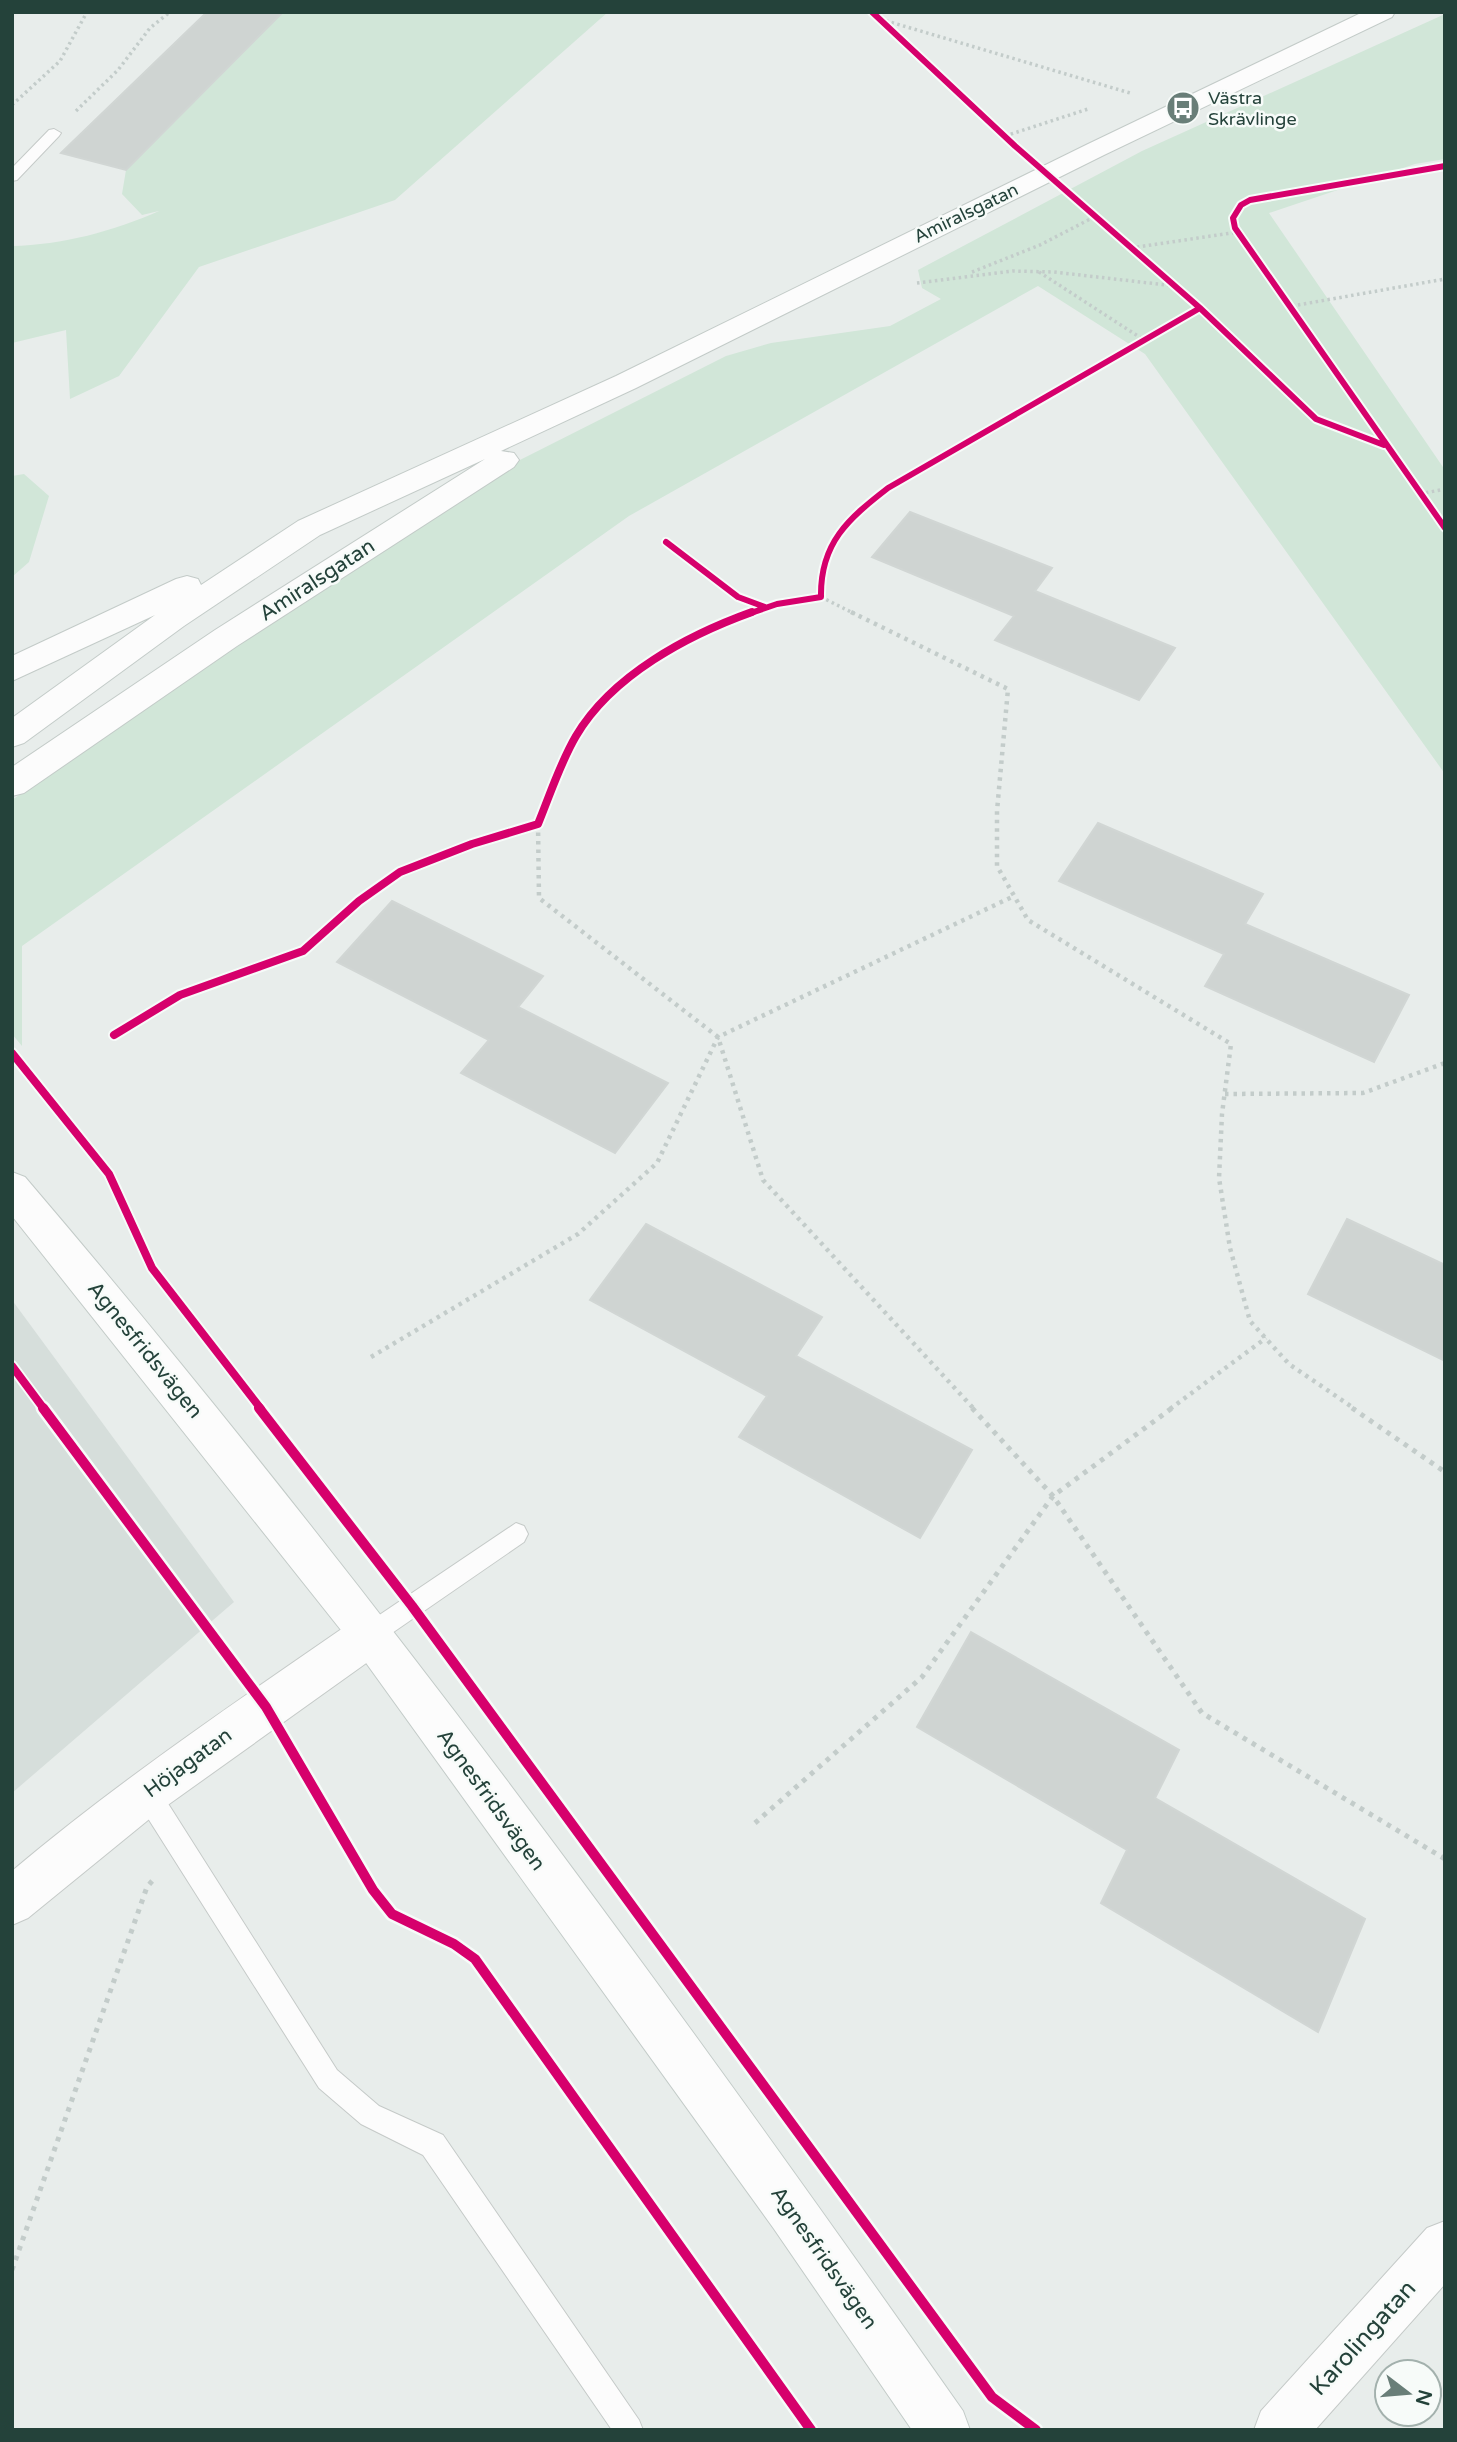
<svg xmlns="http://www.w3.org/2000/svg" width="1457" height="2442" font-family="'Varela Round',sans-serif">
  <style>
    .built { fill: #d6dedb }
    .green { fill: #d1e6d8 }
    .building { fill: #cfd4d2; stroke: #d1d6d4; stroke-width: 2 }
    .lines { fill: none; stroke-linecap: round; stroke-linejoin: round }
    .lane-casing { stroke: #c5cac8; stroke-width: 2 }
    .street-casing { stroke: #c5cac8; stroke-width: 2 }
    .secondary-casing { stroke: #c3cbc8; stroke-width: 2 }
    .path-far2 { stroke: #c3ccca; stroke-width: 3.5; stroke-dasharray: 2.5 3.5; stroke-linecap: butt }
    .path-far1 { stroke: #c3ccca; stroke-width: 4.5; stroke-dasharray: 3.5 5; stroke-linecap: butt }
    .path { stroke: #c3ccca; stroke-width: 5; stroke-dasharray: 4.5 6; stroke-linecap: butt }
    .lane { fill: #fcfcfc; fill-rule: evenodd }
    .street { fill: #fcfcfc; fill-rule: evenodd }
    .secondary { fill: #fcfcfc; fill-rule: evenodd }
    .cycleway-far2-casing { stroke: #f7fbf9; stroke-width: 10 }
    .cycleway-far1-casing { stroke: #f7fbf9; stroke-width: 12 }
    .cycleway-casing { stroke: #f7fbf9; stroke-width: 15 }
    .cycleway-far2 { stroke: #d6006c; stroke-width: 6 }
    .cycleway-far1 { stroke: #d6006c; stroke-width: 8 }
    .cycleway { stroke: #d6006c; stroke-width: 10 }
    .labels { text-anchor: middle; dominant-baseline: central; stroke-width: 5; stroke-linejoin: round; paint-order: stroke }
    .far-poi-label { font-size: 18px; fill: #24423a; stroke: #f7fbf9; text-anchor: start }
    .far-street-label { font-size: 18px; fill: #24423a; stroke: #f7fbf9 }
    .street-label { font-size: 21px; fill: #24423a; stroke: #f7fbf9 }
    .near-street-label { font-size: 24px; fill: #24423a; stroke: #f7fbf9 }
  </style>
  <rect width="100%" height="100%" fill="#e8edeb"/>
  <path class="built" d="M12,1300L234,1602L12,1793Z"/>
  <path class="green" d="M283,12H608L395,200L199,267L119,376L70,399L66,330L12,343V246C62,245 114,231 159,211L142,215L122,194L126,170Z
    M1445,14V159L1415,164L1269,213L1445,470V774L1145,354L1038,286L629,516L22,946V1046L12,1034V800L187,676L510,465L726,356L771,343L890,326L941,299L922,288L918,270L1142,151Z
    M24,474L49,496L29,562L12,577V476Z"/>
  <path class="building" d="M207,12H283L126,170L61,153Z
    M910,512L1052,568L1035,591L1175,648L1139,700L995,640L1014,616L872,557Z
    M1098,823L1263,894L1245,924L1409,995L1374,1062L1205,986L1224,954L1059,881Z
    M392,901L543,976L518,1007L668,1083L615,1153L461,1073L489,1040L337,962Z
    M1347,1219L1445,1265V1361L1308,1294Z
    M646,1224L822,1317L796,1356L972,1450L920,1538L739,1437L767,1396L590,1300Z
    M971,1632L1179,1750L1155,1798L1365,1919L1318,2032L1101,1903L1127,1850L917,1727Z"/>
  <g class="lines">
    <defs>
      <path id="lane" d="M54,129L61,133L59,136L17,180L12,181V168L49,130Z
        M516,1523L524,1526L528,1534L524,1542L379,1642L371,1645L363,1642L359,1634L363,1626Z
        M146,1780L155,1783L337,2070L379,2106L443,2135L639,2420L643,2430H612L423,2155L361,2124L319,2088L137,1801L134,1792L137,1783Z"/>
      <path id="street" d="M371,1613L386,1619L393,1634L386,1649L158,1812L28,1918L12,1925V1871C121,1779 239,1700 356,1619Z
        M1445,2221V2284L1315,2430H1254L1261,2411L1427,2228Z"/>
      <path id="secondary" d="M1363,12H1395L1392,17L1104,155L636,388L501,451L514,453L519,460L514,467L237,646L24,793L12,796V767L215,630L485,459L320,535L184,626L24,743L12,747V718L155,615L12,681V656L176,579L187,576L198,579L201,585L298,521L616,376L1086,145Z
        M12,1172L25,1177C361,1570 666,1988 963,2411L970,2430H912L774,2229L356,1649L12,1216Z"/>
    </defs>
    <use href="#lane" class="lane-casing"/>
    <use href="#street" class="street-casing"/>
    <use href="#secondary" class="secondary-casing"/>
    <path class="path-far2" d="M880,19L1130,93
      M12,105L60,61L87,12
      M76,111L118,70L150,28L170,12
      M1005,136L1088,109
      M1131,248L1238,232
      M972,272L1040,245L1096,216
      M1039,272L1144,340
      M917,283L1013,271L1054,272L1175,286
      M1292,306L1445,279
      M1420,494L1445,489
      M821,597L855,614"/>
    <path class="path-far1" d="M851,612L1008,689L997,811V866L1028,920L1231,1044L1222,1114L1219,1178L1230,1248L1250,1321L1289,1364L1355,1409
      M538,824L539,898L718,1037L763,1180L974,1409
      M1225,1094L1363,1093L1445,1063
      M371,1357L578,1234L657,1163L718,1037L1014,896
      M1170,1409L1266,1338"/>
    <path class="path" d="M972,1408L1053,1496L1202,1713L1445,1859
      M1352,1408L1445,1472
      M755,1823L922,1677L1053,1496L1172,1408
      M12,2270L147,1887L153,1880"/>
    <use href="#lane" class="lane"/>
    <use href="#street" class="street"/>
    <use href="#secondary" class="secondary"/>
    <defs>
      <path id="cycleway-far2" d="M872,12L1015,146L1200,308L1316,419L1384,445
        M1445,166L1250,200L1241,205L1233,218L1235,228L1445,528
        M666,542L738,597L765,607
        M748,614L777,604L821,597C820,543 848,519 888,488L1200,308"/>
      <path id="cycleway-far1" d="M114,1035L180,995L303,951L359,901L400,872L472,844L538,824C550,795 560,763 576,736C612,675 688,635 752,612
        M12,1053L109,1174L152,1268L261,1409
        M12,1366L44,1409"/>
      <path id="cycleway" d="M43,1408L266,1707L373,1890L392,1914L454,1944L475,1959L811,2430
        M259,1408L412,1606L992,2397L1036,2430"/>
    </defs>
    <use href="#cycleway-far2" class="cycleway-far2-casing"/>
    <use href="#cycleway-far1" class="cycleway-far1-casing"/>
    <use href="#cycleway" class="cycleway-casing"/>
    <use href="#cycleway-far2" class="cycleway-far2"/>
    <use href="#cycleway-far1" class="cycleway-far1"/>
    <use href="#cycleway" class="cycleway"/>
  </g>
  <defs>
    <symbol id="bus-disc" viewBox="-11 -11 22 22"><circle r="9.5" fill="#697e78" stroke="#f7fbf9"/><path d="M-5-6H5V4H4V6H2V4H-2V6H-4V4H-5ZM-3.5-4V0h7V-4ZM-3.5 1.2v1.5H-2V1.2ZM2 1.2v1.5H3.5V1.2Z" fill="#fff"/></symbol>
  </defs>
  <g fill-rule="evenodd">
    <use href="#bus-disc" x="1164" y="89" width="38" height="38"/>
  </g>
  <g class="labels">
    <g class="far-poi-label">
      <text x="1208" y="98">Västra<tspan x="1208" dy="21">Skrävlinge</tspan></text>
    </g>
    <g class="far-street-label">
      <text transform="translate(966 213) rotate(-26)">Amiralsgatan</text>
    </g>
    <g class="street-label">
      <text transform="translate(317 580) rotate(-33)">Amiralsgatan</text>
      <text transform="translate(145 1350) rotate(51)">Agnesfridsvägen</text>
      <text transform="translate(188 1763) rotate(-36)">Höjagatan</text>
      <text transform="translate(491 1800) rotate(54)">Agnesfridsvägen</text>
      <text transform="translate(824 2258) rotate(55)">Agnesfridsvägen</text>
    </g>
    <g class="near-street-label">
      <text transform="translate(1363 2338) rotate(-48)">Karolingatan</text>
    </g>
  </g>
  <rect width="1457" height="2442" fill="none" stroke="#24423a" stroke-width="28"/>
  <g transform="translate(1408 2393) rotate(106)"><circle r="33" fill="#f7fbf9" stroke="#a3b1ad" stroke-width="2"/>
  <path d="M0-5L12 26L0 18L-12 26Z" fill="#697e78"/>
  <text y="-10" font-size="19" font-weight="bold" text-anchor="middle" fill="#24423a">N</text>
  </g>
</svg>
